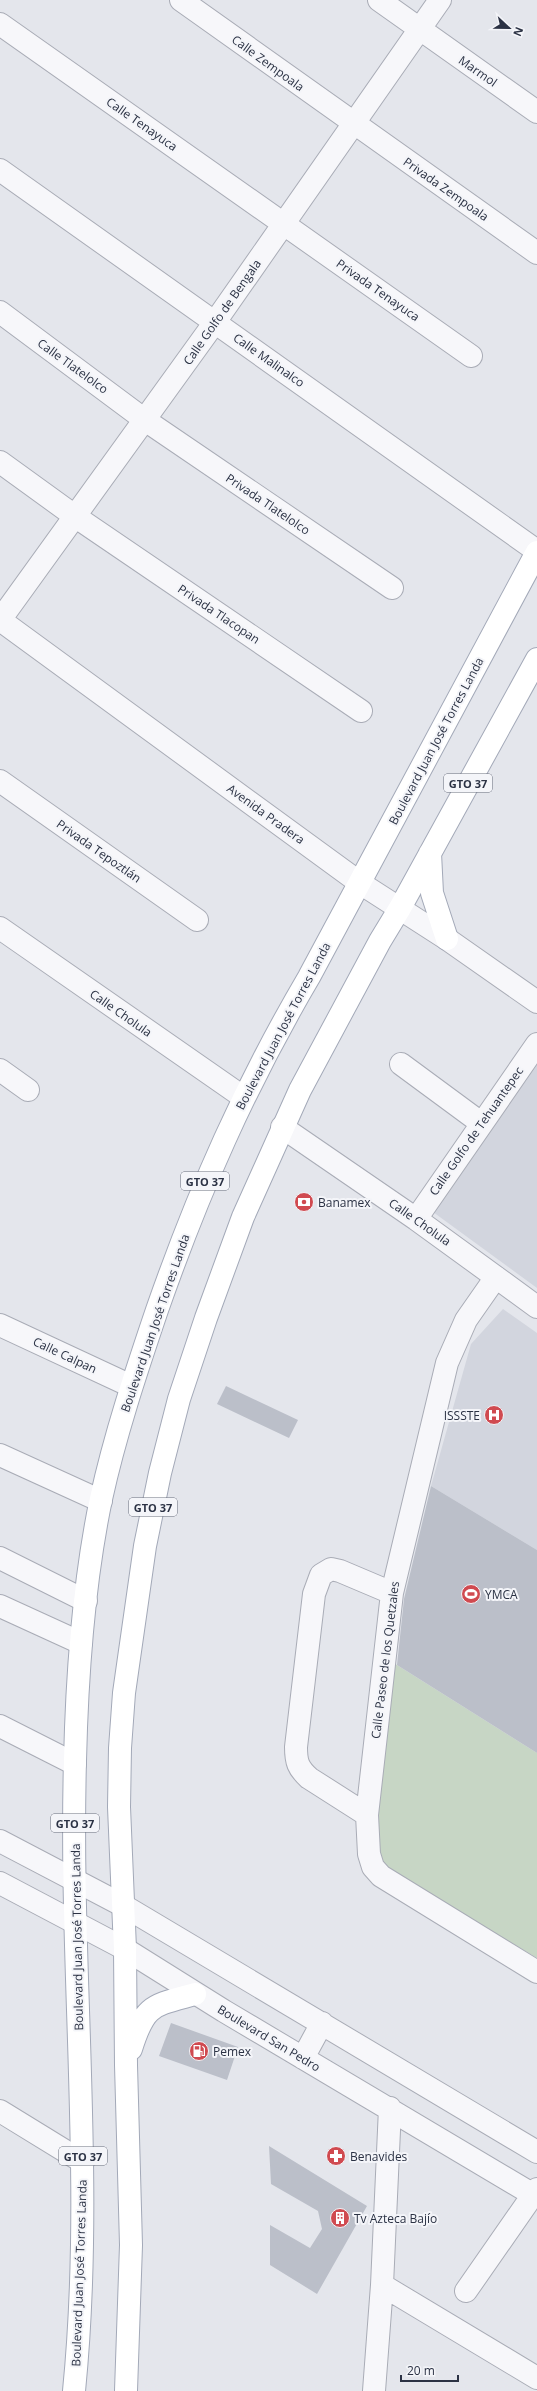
<svg xmlns="http://www.w3.org/2000/svg" width="537" height="2391" font-family="'Open Sans',sans-serif">
  <style>
    .built { fill: #d2d5de }
    .green { fill: #c7d6c5 }
    .building { fill: #bbbfc9 }
    .lines { fill: none; stroke-linecap: round; stroke-linejoin: round }
    .minor-casing { stroke: #a9acb6; stroke-width: 24 }
    .major-casing { stroke: #a3a9b8; stroke-width: 24 }
    .minor { stroke: #f7f7fa; stroke-width: 22 }
    .major { stroke: #fff; stroke-width: 22 }
    .labels { text-anchor: middle; dominant-baseline: central; stroke-width: 4; stroke-linejoin: round; paint-order: stroke }
    .shield { fill: #f4f5f9; stroke: #676c7a; stroke-width: 1 }
    .shield-label { font-size: 11px; font-weight: bold; fill: #2b3244 }
    .street-label { font-size: 12px; fill: #2b3244; stroke: #f4f5f9 }
    .poi-label { font-size: 12px; fill: #2b3244; stroke: #f4f5f9; text-anchor: start }
  </style>
  <rect width="100%" height="100%" fill="#e4e6ec"/>
  <path class="built" d="M537,1065V1288L433,1212Z
    M503,1309L537,1333V1550L431,1486L471,1344Z"/>
  <path class="green" d="M389,1660L537,1753V1958L377,1863L373,1808Z"/>
  <path class="building" d="M226,1386L298,1420L289,1438L217,1404Z
    M431,1486L537,1550V1753L397,1665L404,1599Z
    M171,2023L238,2047L227,2080L159,2056Z
    M269,2146L367,2206L317,2294L270,2265V2225L310,2248L322,2229L318,2211L271,2184Z"/>
  <g class="lines">
    <defs>
      <path id="minor" d="M181,0L537,253
        M379,0L537,112
        M0,24L471,356
        M0,170L537,551
        M0,312L145,420L392,588
        M0,462L76,517L361,711
        M0,620L215,322L440,0
        M0,620L360,883L447,939L537,1002
        M0,781L197,920
        M0,928L243,1097
        M401,1064L481,1123
        M0,1070L28,1090
        M282,1127L416,1219L537,1307
        M416,1219L537,1044
        M496,1277L466,1320L447,1363L392,1593L367,1815L369,1854L373,1867L381,1876L537,1972
        M0,1325L131,1386
        M0,1455L101,1501
        M0,1558L86,1601
        M0,1606L81,1643
        M0,1726L75,1764
        M367,1815L309,1778C298,1768 296,1762 296,1747L314,1594L321,1575L331,1569L340,1571L392,1593
        M0,1841L124,1906L537,2152
        M0,1883L125,1949L224,2011L537,2197
        M303,2058L322,2023
        M0,2111L83,2162
        M382,2285L537,2378
        M466,2291L537,2189
        M374,2391L382,2285L390,2108"/>
      <path id="major" d="M430,853L432,893L447,939
        M131,2049C145,2004 152,2006 195,1994
        M74,2391C95,2181 69,1971 75,1761C77,1674 83,1585 101,1499C115,1435 136,1372 157,1310C199,1190 245,1086 309,977L537,552
        M126,2391L131,2245L126,2065L125,1949L119,1807L120,1748L124,1693L145,1546L160,1473L179,1399L206,1318L243,1217L300,1090L380,941L400,908L537,659"/>
    </defs>
    <use href="#minor" class="minor-casing"/>
    <use href="#major" class="major-casing"/>
    <use href="#minor" class="minor"/>
    <use href="#major" class="major"/>
  </g>
  <defs>
    <symbol id="bank-disc" viewBox="-11 -11 22 22"><circle r="9.5" fill="#d04a50" stroke="#f4f5f9"/><path d="M-6-4H6V4H-6ZM0-2.3a2.3 2.3 0 1 0 0 4.6a2.3 2.3 0 1 0 0-4.6Z" fill="#fff"/></symbol>
    <symbol id="hospital-disc" viewBox="-11 -11 22 22"><circle r="9.5" fill="#d04a50" stroke="#f4f5f9"/><path d="M-5-5h3v3.5h4V-5h3V5h-3V1.5h-4V5h-3Z" fill="#fff"/></symbol>
    <symbol id="stadium-disc" viewBox="-11 -11 22 22"><circle r="9.5" fill="#d04a50" stroke="#f4f5f9"/><path d="M0-5a6.5 5 0 1 0 0 10a6.5 5 0 1 0 0-10ZM-3.5-1.8h7v3.6h-7Z" fill="#fff"/></symbol>
    <symbol id="fuel-disc" viewBox="-11 -11 22 22"><circle r="9.5" fill="#d04a50" stroke="#f4f5f9"/><path d="M-5.5-6h7V0h2V4h1.3V-2.5L3-4.5l.8-.8L6-3V5H2.5V1h-1V6h-7ZM-4.2-4.7v3.2H.2V-4.7Z" fill="#fff"/></symbol>
    <symbol id="pharmacy-disc" viewBox="-11 -11 22 22"><circle r="9.5" fill="#d04a50" stroke="#f4f5f9"/><path d="M-2-6h4v4h4v4h-4v4h-4v-4h-4v-4h4Z" fill="#fff"/></symbol>
    <symbol id="building-disc" viewBox="-11 -11 22 22"><circle r="9.5" fill="#d04a50" stroke="#f4f5f9"/><path d="M-4-6H4V6H1V3H-1V6H-4ZM-2.5-4.3h1.7v1.8h-1.7ZM.8-4.3h1.7v1.8H.8ZM-2.5-1h1.7V.8h-1.7ZM.8-1h1.7V.8H.8Z" fill="#fff"/></symbol>
  </defs>
  <g fill-rule="evenodd">
    <use href="#bank-disc" x="293" y="1191" width="22" height="22"/>
    <use href="#hospital-disc" x="483" y="1404" width="22" height="22"/>
    <use href="#stadium-disc" x="460" y="1583" width="22" height="22"/>
    <use href="#fuel-disc" x="188" y="2040" width="22" height="22"/>
    <use href="#pharmacy-disc" x="325" y="2145" width="22" height="22"/>
    <use href="#building-disc" x="329" y="2207" width="22" height="22"/>
  </g>
  <g class="labels">
    <g class="shield">
      <rect x="444" y="774" width="48" height="18" rx="3"/>
      <rect x="181" y="1172" width="48" height="18" rx="3"/>
      <rect x="129" y="1498" width="48" height="18" rx="3"/>
      <rect x="51" y="1814" width="48" height="18" rx="3"/>
      <rect x="59" y="2147" width="48" height="18" rx="3"/>
    </g>
    <g class="shield-label">
      <text x="468" y="783">GTO 37</text>
      <text x="205" y="1181">GTO 37</text>
      <text x="153" y="1507">GTO 37</text>
      <text x="75" y="1823">GTO 37</text>
      <text x="83" y="2156">GTO 37</text>
    </g>
    <g class="street-label">
      <text transform="translate(268 63) rotate(36)">Calle Zempoala</text>
      <text transform="translate(478 71) rotate(35)">Marmol</text>
      <text transform="translate(142 124) rotate(35)">Calle Tenayuca</text>
      <text transform="translate(446 189) rotate(35)">Privada Zempoala</text>
      <text transform="translate(378 290) rotate(35)">Privada Tenayuca</text>
      <text transform="translate(222 312) rotate(-55)">Calle Golfo de Bengala</text>
      <text transform="translate(269 360) rotate(35)">Calle Malinalco</text>
      <text transform="translate(73 366) rotate(36)">Calle Tlatelolco</text>
      <text transform="translate(268 504) rotate(34)">Privada Tlatelolco</text>
      <text transform="translate(219 614) rotate(34)">Privada Tlacopan</text>
      <text transform="translate(436 741) rotate(-62)">Boulevard Juan José Torres Landa</text>
      <text transform="translate(266 814) rotate(36)">Avenida Pradera</text>
      <text transform="translate(99 851) rotate(35)">Privada Tepoztlán</text>
      <text transform="translate(121 1013) rotate(35)">Calle Cholula</text>
      <text transform="translate(283 1026) rotate(-62)">Boulevard Juan José Torres Landa</text>
      <text transform="translate(476 1131) rotate(-55)">Calle Golfo de Tehuantepec</text>
      <text transform="translate(420 1222) rotate(35)">Calle Cholula</text>
      <text transform="translate(155 1323) rotate(-71)">Boulevard Juan José Torres Landa</text>
      <text transform="translate(65 1355) rotate(25)">Calle Calpan</text>
      <text transform="translate(385 1660) rotate(-83)">Calle Paseo de los Quetzales</text>
      <text transform="translate(77 1937) rotate(-91)">Boulevard Juan José Torres Landa</text>
      <text transform="translate(269 2038) rotate(31)">Boulevard San Pedro</text>
      <text transform="translate(79 2273) rotate(-88)">Boulevard Juan José Torres Landa</text>
    </g>
    <g class="poi-label">
      <text x="318" y="1202">Banamex</text>
      <text x="480" y="1415" text-anchor="end">ISSSTE</text>
      <text x="485" y="1594">YMCA</text>
      <text x="213" y="2051">Pemex</text>
      <text x="350" y="2156">Benavides</text>
      <text x="354" y="2218">Tv Azteca Bajío</text>
    </g>
  </g>
  <g transform="translate(509 28) rotate(112)" stroke="#f4f5f9" stroke-width="3" paint-order="stroke">
  <path d="M0-3L7 15L0 10L-7 15Z" fill="#2b3244"/>
  <text y="-6" font-size="11" font-weight="bold" text-anchor="middle" fill="#2b3244">N</text>
  </g>
  <path d="M401 2375v6h57v-6" fill="none" stroke="#2b3244" stroke-width="2"/>
  <text x="407" y="2375" font-size="12" fill="#2b3244" stroke="#f4f5f9" stroke-width="3" paint-order="stroke">20 m</text>
</svg>
